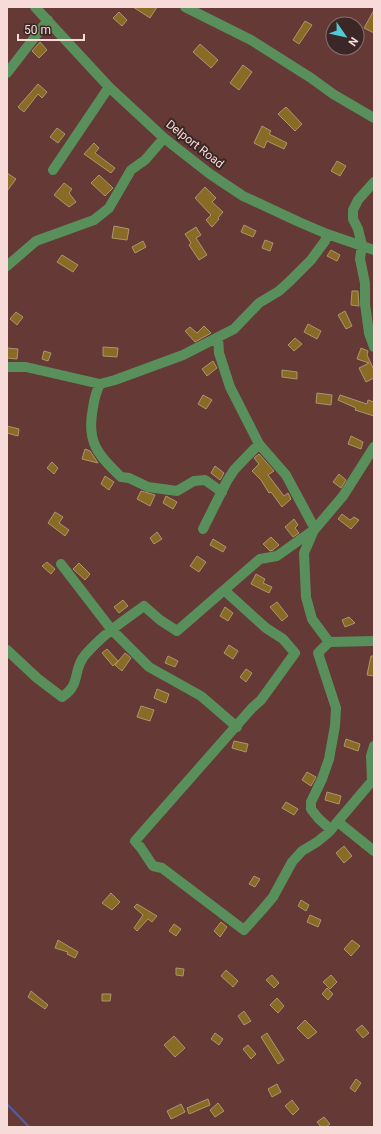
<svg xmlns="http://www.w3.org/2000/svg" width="381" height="1134" font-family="Roboto,sans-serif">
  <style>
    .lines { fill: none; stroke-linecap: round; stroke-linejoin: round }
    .stream { stroke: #505c9c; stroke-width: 2.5 }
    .building { fill: #8a6b25; stroke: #aa966d }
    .minor { stroke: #598f5a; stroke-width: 10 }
    .labels { text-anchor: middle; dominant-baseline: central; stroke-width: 4; stroke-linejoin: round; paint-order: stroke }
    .street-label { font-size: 12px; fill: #f7dbd8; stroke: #3b2725 }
  </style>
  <rect width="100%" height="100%" fill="#643936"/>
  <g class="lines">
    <path class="stream" d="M7,1104L29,1127"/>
  </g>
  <path class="building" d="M133,7H157L150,18Z
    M374,10V33L364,28Z
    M119,12L127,20L122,26L113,18Z
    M305,21L312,25L299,44L293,40Z
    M40,42L47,50L39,58L32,51Z
    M200,44L218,60L211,68L193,52Z
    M243,65L252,72L239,90L230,83Z
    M38,84L47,92L42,98L38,94L24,112L18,107Z
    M286,107L302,124L295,131L278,114Z
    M262,126L271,131L269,134L287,143L284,149L267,141L264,148L254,143Z
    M57,128L65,134L58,143L50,137Z
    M94,143L99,148L95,153L115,168L111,173L84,154Z
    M337,161L346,166L340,176L331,171Z
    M7,173L16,179L7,191Z
    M99,175L113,188L105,196L91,183Z
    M64,183L72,189L69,193L76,202L69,207L54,195Z
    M205,187L216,198L212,202L223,212L218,218L219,219L212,227L206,220L211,215L195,198Z
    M244,225L256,231L253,237L241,232Z
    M114,226L129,229L127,240L112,238Z
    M196,227L201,235L196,238L207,255L199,260L189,245L191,243L185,234Z
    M265,240L273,243L270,251L262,248Z
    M143,241L146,247L135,253L132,247Z
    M331,250L340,255L337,261L327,256Z
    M62,255L78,265L73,272L57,262Z
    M352,291H358L359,306L351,305Z
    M345,311L352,326L346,329L338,315Z
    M16,312L23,317L17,325L10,319Z
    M308,324L321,331L317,339L304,332Z
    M204,326L211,333L195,342L185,331L190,327L197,333Z
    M295,338L302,344L294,351L288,345Z
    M103,347L118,348L117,357L103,356Z
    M7,348L18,349L17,359L7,358Z
    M361,348L368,351L367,355L374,370V378L366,382L359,368L369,363L357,359Z
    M44,351L51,353L48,361L42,359Z
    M213,361L217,368L207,376L202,369Z
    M282,370L297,372V379L282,377Z
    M317,393L332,395L331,405L316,403Z
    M203,395L212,400L206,409L198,404Z
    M340,395L367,404L368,400L374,402V416L355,410L356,408L338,400Z
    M7,426L19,429L18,436L7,433Z
    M351,436L363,442L361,449L348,444Z
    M85,449L90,451L98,463L82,459Z
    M259,454L274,471L268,475L284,496L288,493L291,499L282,507L271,492L269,493L261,480L252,471L259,464L254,458Z
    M52,462L58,468L54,474L47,468Z
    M215,466L224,473L220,480L211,473Z
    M339,474L346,480L341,488L333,482Z
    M105,476L114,482L109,490L101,484Z
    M141,491L155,495L150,506L137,499Z
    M166,496L177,502L173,509L163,503Z
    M55,512L63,517L59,523L69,530L65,536L48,523Z
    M342,514L350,520L354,517L359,520L351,529L338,519Z
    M294,519L298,525L295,528L299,533L293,537L285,527Z
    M157,532L162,539L154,544L150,538Z
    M271,537L279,545L273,550L270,551L263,544Z
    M213,539L226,547L223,552L210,545Z
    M197,556L206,562L199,572L190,566Z
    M47,562L55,569L51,574L42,566Z
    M79,563L90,574L85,580L73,569Z
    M256,574L265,579L263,583L272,587L269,593L251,584Z
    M123,600L128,606L119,613L114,607Z
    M277,602L288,616L282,621L270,607Z
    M225,607L233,613L228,621L220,616Z
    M349,617L355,623L345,627L342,620Z
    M229,645L238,651L233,659L224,653Z
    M107,649L118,661L113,666L102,653Z
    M125,653L131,658L122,671L115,665Z
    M168,656L178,661L175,667L165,663Z
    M371,656H374V676L367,675Z
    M246,669L252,673L246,682L240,677Z
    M157,689L169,694L166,703L154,698Z
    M141,706L154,710L150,721L137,717Z
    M346,739L360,744L358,751L344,746Z
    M234,741L248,744L246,752L232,748Z
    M307,772L316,777L311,786L302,780Z
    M327,792L341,796L339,804L325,800Z
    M286,802L298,809L294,815L282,808Z
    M344,846L352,856L344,863L336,853Z
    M254,876L260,879L255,887L249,884Z
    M111,893L120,902L112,910L102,903Z
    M301,900L309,905L306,911L298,906Z
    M137,904L157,916L152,922L148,919L137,931L134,928L143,915L134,907Z
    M310,915L321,920L318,927L307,922Z
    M221,922L227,927L220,937L214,931Z
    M174,924L181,929L176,936L169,931Z
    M58,940L78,952L75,958L67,954L68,952L55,948Z
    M352,940L360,946L351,956L344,949Z
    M176,968L184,969L183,976L176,975Z
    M226,970L238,981L233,987L221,976Z
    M272,975L279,983L274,988L266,980Z
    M331,975L337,982L330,989L323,982Z
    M327,988L333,994L328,1000L322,994Z
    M31,991L48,1005L45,1009L28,997Z
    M102,994H111L110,1001H102Z
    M277,998L284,1006L278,1013L270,1005Z
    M244,1011L251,1021L244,1025L238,1016Z
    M305,1020L317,1032L308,1039L297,1028Z
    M362,1025L369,1033L363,1038L356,1030Z
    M215,1033L223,1039L219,1045L211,1039Z
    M267,1033L284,1060L278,1064L261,1037Z
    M174,1036L185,1048L175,1057L164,1045Z
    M248,1045L256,1054L251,1059L243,1049Z
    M356,1079L361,1083L355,1092L350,1088Z
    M277,1084L281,1092L272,1097L268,1089Z
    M208,1099L210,1105L189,1114L187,1108Z
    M292,1100L299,1109L293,1115L285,1106Z
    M218,1103L224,1111L215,1117L210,1110Z
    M181,1104L185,1112L171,1119L167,1111Z
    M324,1117L330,1124L326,1127H321L317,1122Z"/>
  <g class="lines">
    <path class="minor" d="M35,7L109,87L164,138L210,174L243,196L299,222L327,234L374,250
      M185,7L251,40L311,78L333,94L374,118
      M7,73L48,20
      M53,170L109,87
      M374,182L358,200L353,210V219L358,229L362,245L360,259L365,283V304L369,333L374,347
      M7,266L36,241L94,220L109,208L131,170L145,160L164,138
      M218,337L219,353L230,387L259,444L286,475L315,529
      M7,367H26L100,384L115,380L183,355L234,329L259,303L279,291L290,281L311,260L325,241L327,234
      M100,384C96,392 94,400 93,408C86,442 98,455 121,477L129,478L148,487L177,491L194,481L205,480L222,492
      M203,529L227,481L234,470L259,444
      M314,530L304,553L306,597L312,619L329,642L318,653L336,708L335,726L329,759L322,779L311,802V809L318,818L331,830
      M61,564L111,629L149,667L201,696L237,727
      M224,590L266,628L283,639L295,653L261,700L252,708L135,841L141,848L153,866L162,868L244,930L262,910L273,897L292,862L302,851L317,842L328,833L372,781L371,756L374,746
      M329,642L374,641
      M7,650L37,678L62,697C82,684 72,670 85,655C102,635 123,621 144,606L160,620L177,631L260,559L277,556L315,529L343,496L374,447
      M338,822L374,851"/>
  </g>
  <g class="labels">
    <g class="street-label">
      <text transform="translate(195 144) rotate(38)">Delport Road</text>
    </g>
  </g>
  <rect width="381" height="1134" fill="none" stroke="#f7dbd8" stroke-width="16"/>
  <g transform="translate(345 36) rotate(124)"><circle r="19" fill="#3b2725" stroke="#866f6d"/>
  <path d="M0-3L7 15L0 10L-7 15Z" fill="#52cbd8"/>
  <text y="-6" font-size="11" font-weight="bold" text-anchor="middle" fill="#f7dbd8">N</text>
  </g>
  <path d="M18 34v6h66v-6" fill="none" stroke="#f7dbd8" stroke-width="2"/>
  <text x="24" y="34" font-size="12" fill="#f7dbd8" stroke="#3b2725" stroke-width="3" paint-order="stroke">50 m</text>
</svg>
